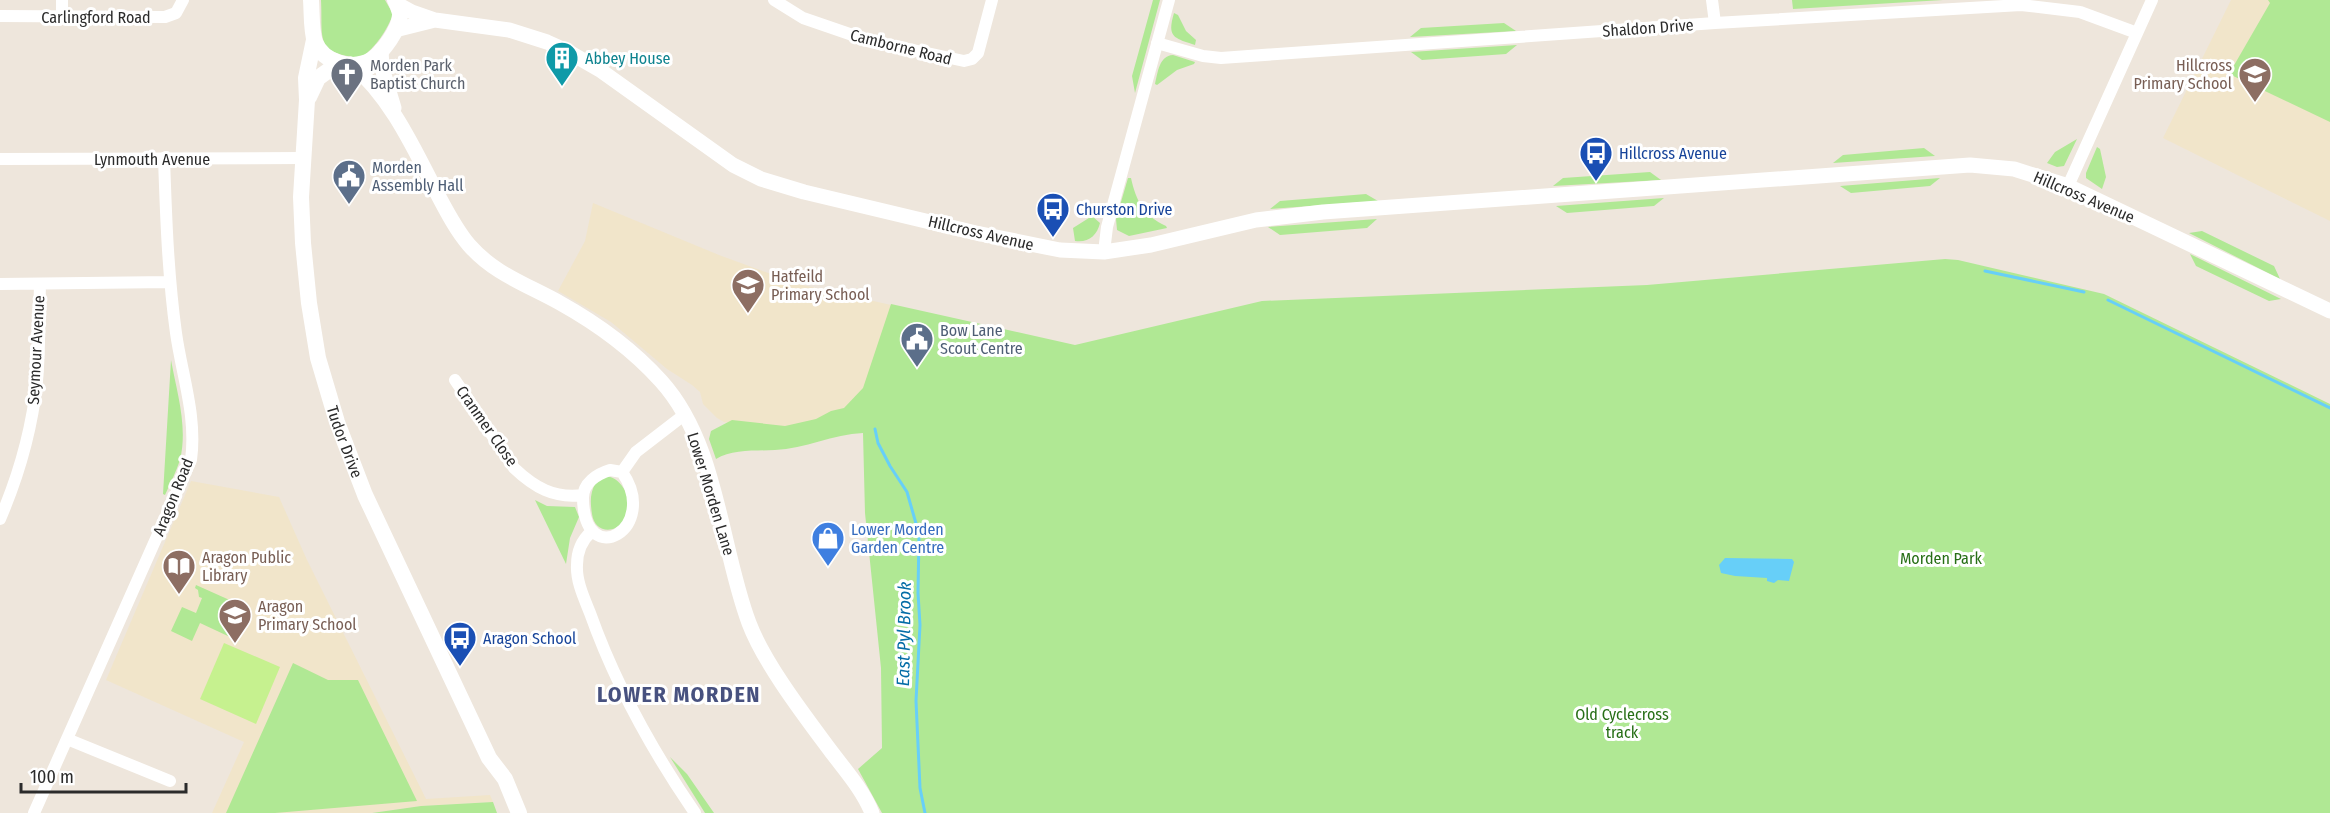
<svg xmlns="http://www.w3.org/2000/svg" width="2330" height="813" font-family="'Fira Sans Condensed',sans-serif">
  <style>
    .education { fill: #f1e5ca }
    .green { fill: #b0e894 }
    .pitch { fill: #c6f18f }
    .water { fill: #67cff8 }
    .lines { fill: none; stroke-linecap: round; stroke-linejoin: round }
    .stream { stroke: #67cff8; stroke-width: 3 }
    .minor { stroke: #fff; stroke-width: 12 }
    .tertiary { stroke: #fff; stroke-width: 15 }
    .secondary { stroke: #fff; stroke-width: 16 }
    .labels { text-anchor: middle; dominant-baseline: central; stroke-width: 6; stroke-linejoin: round; paint-order: stroke }
    .street-label { font-size: 16px; fill: #2b2b2b; stroke: #fff }
    .culture-label { font-size: 16px; fill: #0d838f; stroke: #fff; text-anchor: start }
    .worship-label { font-size: 16px; fill: #5b616d; stroke: #fff; text-anchor: start }
    .education-label { font-size: 16px; fill: #785e54; stroke: #fff; text-anchor: start }
    .transit-label { font-size: 16px; fill: #164399; stroke: #fff; text-anchor: start }
    .service-label { font-size: 16px; fill: #4e5e75; stroke: #fff; text-anchor: start }
    .shop-label { font-size: 16px; fill: #366cbe; stroke: #fff; text-anchor: start }
    .park-label { font-size: 16px; fill: #266e15; stroke: #fff }
    .water-label { font-size: 18px; font-style: italic; fill: #036ca6; stroke: #fff }
    .district-label { font-size: 22px; font-weight: bold; letter-spacing: 1.5px; fill: #47517f; stroke: #fff }
  </style>
  <rect width="100%" height="100%" fill="#eee6dc"/>
  <path class="education" d="M2231,0H2330V221L2163,138Z
    M593,203L719,255L798,284L900,307L870,408L778,430L745,426L724,422L717,418L703,404L700,392L692,385L667,369L611,322L558,291L585,241Z
    M191,481L279,497L307,560L426,799L490,795L493,802L421,806L372,813H212L244,742L106,680Z"/>
  <path class="green" d="M321,0H385L393,14C388,29 375,48 361,58C314,53 323,40 321,0Z
    M1153,0H1160L1135,93L1132,76Z
    M1792,0H1943L1793,9Z
    M2268,0H2330V122L2229,74L2270,3Z
    M1174,13L1178,15L1186,31L1196,40L1195,45C1173,38 1167,37 1174,13Z
    M1504,23L1516,31L1410,37L1421,28Z
    M1517,45L1506,54L1422,60L1411,52Z
    M1173,55L1195,62L1194,64L1177,70L1157,85L1155,84C1158,72 1159,56 1173,55Z
    M2077,139L2064,166L2057,167L2047,163L2055,152Z
    M2097,147L2100,149L2106,177L2102,189L2086,178V173Z
    M1924,148L1935,156L1833,163L1843,155Z
    M1650,172L1661,180L1553,186L1563,178Z
    M1128,178H1131C1136,201 1144,216 1166,226L1167,228L1129,236L1117,230L1116,219Z
    M1940,178L1930,186L1851,193L1840,186Z
    M1366,194L1378,201L1270,209L1280,201Z
    M1664,198L1654,206L1567,213L1556,206Z
    M1092,216L1100,223C1097,236 1088,243 1075,241L1073,228Z
    M1377,219L1367,228L1280,235L1268,227Z
    M2202,231L2274,266L2280,279L2189,233Z
    M2190,254L2281,299L2269,301L2196,266Z
    M1945,259L1958,260L2104,294L2330,404V813H882L858,769L882,748L881,668L865,513L863,433C833,434 805,449 775,450C756,451 732,449 716,459L709,439L711,431L732,420L785,426L816,419L831,411L844,408L863,388L891,304L1075,345L1262,301L1647,285Z
    M171,360C177,393 188,427 180,460C176,472 170,484 165,495L163,494Z
    M607,476C626,480 635,506 623,522C612,535 594,531 592,514C590,501 590,493 596,482Z
    M535,500L547,506L575,507L579,517L570,538L566,564Z
    M196,585L243,606L230,637L200,623L192,641L171,631L182,607L196,613L202,598L199,597L198,590L195,588Z
    M293,663L328,680H358L417,801L275,813H226Z
    M670,757L687,774L714,813H705Z
    M493,802L497,813H372L421,806Z"/>
  <path class="pitch" d="M224,643L280,667L256,724L200,699Z"/>
  <path class="water" d="M1725,558L1792,559L1794,562L1789,581L1778,580L1774,583L1767,581V578L1735,576L1721,573L1719,565Z"/>
  <g class="lines">
    <path class="stream" d="M1985,271L2084,292
      M2108,300L2330,408
      M875,429L878,443L890,466L907,492L919,534L918,593L920,625L916,701L920,788L925,813"/>
    <path class="minor" d="M774,0L803,18L867,40L964,61L972,59L978,53L992,0
      M1712,0L1715,23
      M0,16L165,17L176,13L183,0
      M62,16V0
      M1157,43L1203,56L1221,58L1715,23L2021,5L2080,12L2137,33
      M0,159L303,158
      M2068,186L2152,0
      M1104,252L1107,227L1169,0
      M0,284L170,282
      M455,380L514,468C534,487 554,499 583,495
      M610,470L622,472C661,528 584,573 583,498C583,483 597,474 610,470Z
      M622,472L636,452L684,415
      M0,519C19,475 32,429 37,381C40,349 39,316 40,284
      M591,532C581,541 577,551 577,565C576,581 584,598 590,613C616,686 651,749 695,813
      M67,739L170,781
      M34,813L191,460C197,416 182,376 176,333C168,275 166,217 164,158"/>
    <path class="tertiary" d="M397,4L412,12L435,20L509,30L547,42L567,51L600,70L733,165L761,179L804,192L976,233L1060,250L1104,252L1151,245L1256,220L1323,212L1970,165L2014,169L2068,186L2330,311
      M395,30L435,20
      M381,50L382,68L394,108
      M351,64C392,98 415,151 439,197C448,214 457,231 469,245C494,274 528,285 560,303C596,323 633,350 661,381C718,444 720,546 749,623C764,663 804,715 830,750C845,770 863,790 872,813"/>
    <g class="secondary">
      <path d="M311,0C312,13 311,30 315,42C323,62 352,71 371,60C382,53 401,28 400,13C399,9 397,4 395,0"/>
      <path id="s1" d="M314,40L306,78L307,100L301,197L303,243L309,303L318,358L337,422L365,495L489,758L505,779L519,813"/>
      <path d="M309,97L318,78L339,63"/>
    </g>
  </g>
  <defs>
    <symbol id="building-pin" viewBox="-11 -11 22 30"><path d="M0 17L-7.5 6A9.5 9.5 0 1 1 7.5 6Z" fill="#0f9aa8" stroke="#fff"/><path d="M-4-6H4V6H1V3H-1V6H-4ZM-2.5-4.3h1.7v1.8h-1.7ZM.8-4.3h1.7v1.8H.8ZM-2.5-1h1.7V.8h-1.7ZM.8-1h1.7V.8H.8Z" fill="#fff"/></symbol>
    <symbol id="church-pin" viewBox="-11 -11 22 30"><path d="M0 17L-7.5 6A9.5 9.5 0 1 1 7.5 6Z" fill="#6b7280" stroke="#fff"/><path d="M-1.2-6h2.4v3.5h3.3v2.4h-3.3V6h-2.4V-.1h-3.3v-2.4h3.3Z" fill="#fff"/></symbol>
    <symbol id="school-pin" viewBox="-11 -11 22 30"><path d="M0 17L-7.5 6A9.5 9.5 0 1 1 7.5 6Z" fill="#8d6e63" stroke="#fff"/><path d="M0-5L7-2L0 1L-7-2ZM-4 1L0 2.5L4 1V4Q0 6-4 4Z" fill="#fff"/></symbol>
    <symbol id="bus-pin" viewBox="-11 -11 22 30"><path d="M0 17L-7.5 6A9.5 9.5 0 1 1 7.5 6Z" fill="#1a4fb4" stroke="#fff"/><path d="M-5-6H5V4H4V6H2V4H-2V6H-4V4H-5ZM-3.5-4V0h7V-4ZM-3.5 1.2v1.5H-2V1.2ZM2 1.2v1.5H3.5V1.2Z" fill="#fff"/></symbol>
    <symbol id="civic-pin" viewBox="-11 -11 22 30"><path d="M0 17L-7.5 6A9.5 9.5 0 1 1 7.5 6Z" fill="#5c6f8a" stroke="#fff"/><path d="M-.6-6.5H3V-4.5H.6V-3L4-1V1h2V6H-6V1h2V-1L-.6-3ZM-1.2 2.5V6h2.4V2.5Z" fill="#fff"/></symbol>
    <symbol id="shop-pin" viewBox="-11 -11 22 30"><path d="M0 17L-7.5 6A9.5 9.5 0 1 1 7.5 6Z" fill="#3f7fe0" stroke="#fff"/><path d="M-5-2.5h2.3a2.7 3.5 0 0 1 5.4 0H5L5.5 6h-11ZM-1.5-2.5h3a1.5 2.3 0 0 0-3 0Z" fill="#fff"/></symbol>
    <symbol id="library-pin" viewBox="-11 -11 22 30"><path d="M0 17L-7.5 6A9.5 9.5 0 1 1 7.5 6Z" fill="#8d6e63" stroke="#fff"/><path d="M-6-4Q-3-5.5-.7-3.5V5Q-3 3-6 4ZM6-4Q3-5.5 .7-3.5V5Q3 3 6 4Z" fill="#fff"/></symbol>
  </defs>
  <g fill-rule="evenodd">
    <use href="#building-pin" x="543" y="39" width="38" height="52"/>
    <use href="#church-pin" x="328" y="55" width="38" height="52"/>
    <use href="#school-pin" x="2236" y="55" width="38" height="52"/>
    <use href="#bus-pin" x="1577" y="134" width="38" height="52"/>
    <use href="#civic-pin" x="330" y="157" width="38" height="52"/>
    <use href="#bus-pin" x="1034" y="190" width="38" height="52"/>
    <use href="#school-pin" x="729" y="266" width="38" height="52"/>
    <use href="#civic-pin" x="898" y="320" width="38" height="52"/>
    <use href="#shop-pin" x="809" y="519" width="38" height="52"/>
    <use href="#library-pin" x="160" y="547" width="38" height="52"/>
    <use href="#school-pin" x="216" y="596" width="38" height="52"/>
    <use href="#bus-pin" x="441" y="619" width="38" height="52"/>
  </g>
  <g class="labels">
    <g class="street-label">
      <text x="96" y="17">Carlingford Road</text>
      <text transform="translate(1648 28) rotate(-4)">Shaldon Drive</text>
      <text transform="translate(901 47) rotate(14)">Camborne Road</text>
      <text x="152" y="159">Lynmouth Avenue</text>
      <text transform="translate(2084 197) rotate(23)">Hillcross Avenue</text>
      <text transform="translate(981 233) rotate(13)">Hillcross Avenue</text>
      <text transform="translate(36 350) rotate(-87)">Seymour Avenue</text>
      <text transform="translate(487 426) rotate(55)">Cranmer Close</text>
      <text stroke="none"><textPath href="#s1" startOffset="408">Tudor Drive</textPath></text>
      <text transform="translate(711 494) rotate(73)">Lower Morden Lane</text>
      <text transform="translate(173 497) rotate(-68)">Aragon Road</text>
    </g>
    <g class="culture-label">
      <text x="585" y="58">Abbey House</text>
    </g>
    <g class="worship-label">
      <text x="370" y="65">Morden Park<tspan x="370" dy="18">Baptist Church</tspan></text>
    </g>
    <g class="education-label">
      <text x="2232" y="65" text-anchor="end">Hillcross<tspan x="2232" dy="18">Primary School</tspan></text>
      <text x="771" y="276">Hatfeild<tspan x="771" dy="18">Primary School</tspan></text>
      <text x="202" y="557">Aragon Public<tspan x="202" dy="18">Library</tspan></text>
      <text x="258" y="606">Aragon<tspan x="258" dy="18">Primary School</tspan></text>
    </g>
    <g class="transit-label">
      <text x="1619" y="153">Hillcross Avenue</text>
      <text x="1076" y="209">Churston Drive</text>
      <text x="483" y="638">Aragon School</text>
    </g>
    <g class="service-label">
      <text x="372" y="167">Morden<tspan x="372" dy="18">Assembly Hall</tspan></text>
      <text x="940" y="330">Bow Lane<tspan x="940" dy="18">Scout Centre</tspan></text>
    </g>
    <g class="shop-label">
      <text x="851" y="529">Lower Morden<tspan x="851" dy="18">Garden Centre</tspan></text>
    </g>
    <g class="park-label">
      <text x="1941" y="558">Morden Park</text>
      <text x="1622" y="714">Old Cyclecross<tspan x="1622" dy="18">track</tspan></text>
    </g>
    <g class="water-label">
      <text transform="translate(904 634) rotate(-89)">East Pyl Brook</text>
    </g>
    <g class="district-label">
      <text x="679" y="694">LOWER MORDEN</text>
    </g>
  </g>
  <path d="M21 783v9h165v-9" fill="none" stroke="#2b2b2b" stroke-width="3"/>
  <text x="30" y="783" font-size="18" fill="#2b2b2b" stroke="#ffffff" stroke-width="4.5" paint-order="stroke">100 m</text>
</svg>
